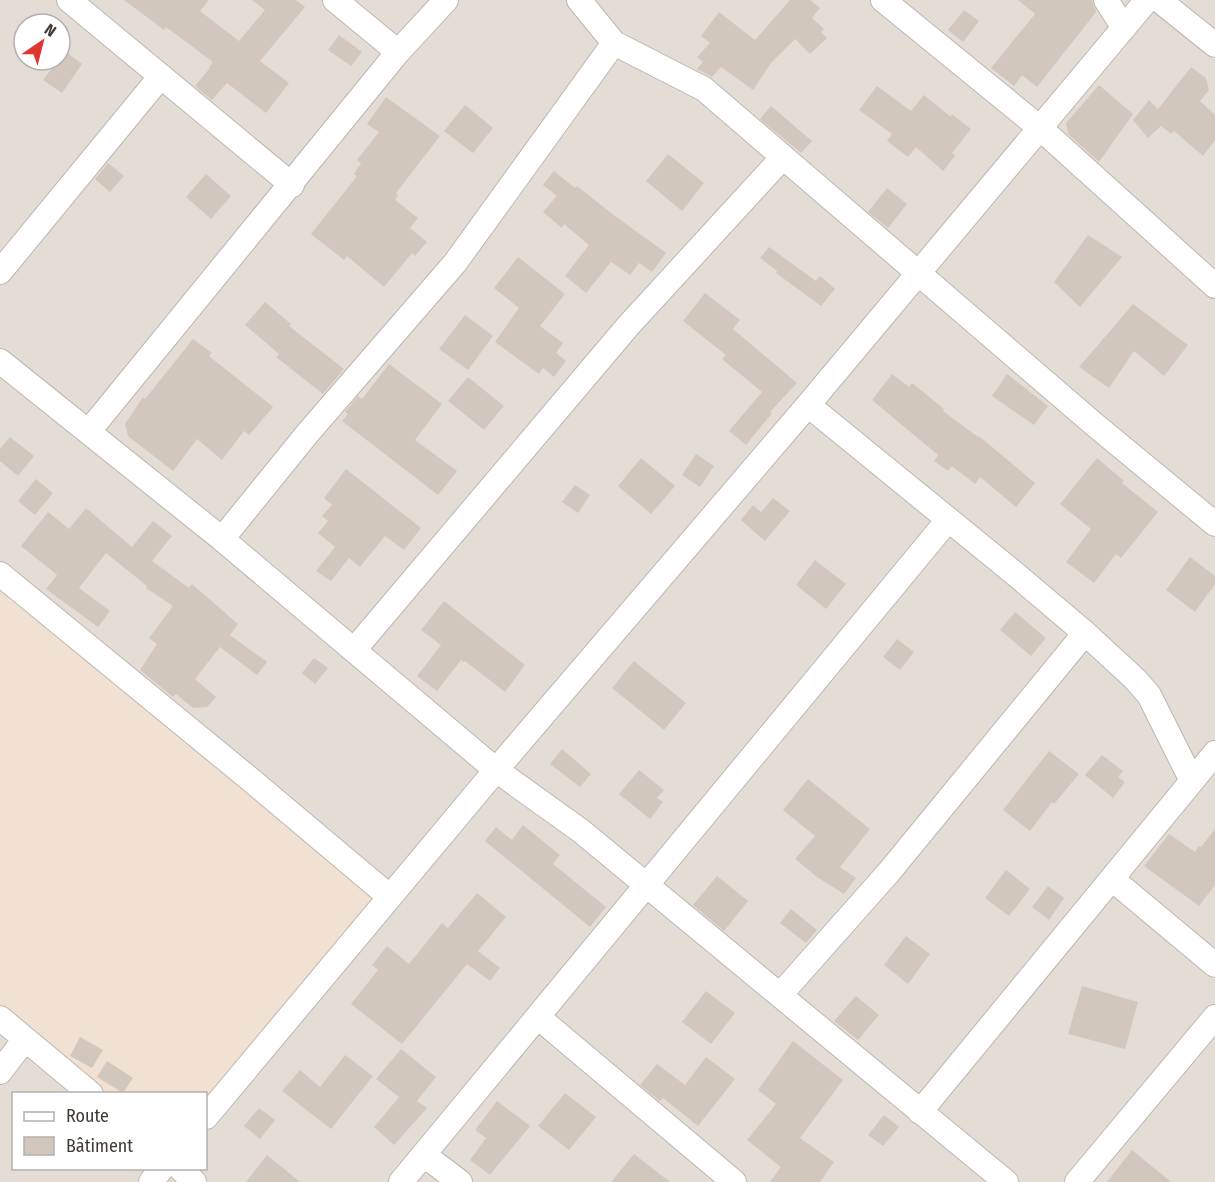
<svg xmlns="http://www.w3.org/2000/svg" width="1215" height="1182" font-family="'Fira Sans Condensed',sans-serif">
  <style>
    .residential { fill: #e4ddd5; fill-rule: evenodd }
    .commercial { fill: #f0e1d3 }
    .building { fill: #d1c7bd }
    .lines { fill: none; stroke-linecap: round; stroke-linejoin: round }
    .minor-casing { stroke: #beb6ad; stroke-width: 26 }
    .minor { stroke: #fff; stroke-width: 24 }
  </style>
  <rect width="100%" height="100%" fill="#f1ece6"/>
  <path class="residential" d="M0,0H1215V1182H0ZM24,24H60V60H24ZM14,1094H206V1168H14Z"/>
  <path class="commercial" d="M0,587L391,910L206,1131V1094L80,1093L0,1026Z"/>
  <path class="building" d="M124,0H209L200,11L239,41L265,10L252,0H296L305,7L260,61L289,83L266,113L227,83L212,100L195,86L210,68L209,67L213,62L166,27L164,30Z
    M790,0H810L820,8L812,18L824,29L821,32L827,38L810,54L795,39L771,63L753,90L721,67L712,77L697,69L703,62L697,57L710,43L701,36L719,12L755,40Z
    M1018,0H1092L1096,12L1037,87L1022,75L1014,86L991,68L1035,14Z
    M964,10L979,21L963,42L948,30Z
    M339,35L362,52L351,66L328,50Z
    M65,51L82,64L62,93L43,80L58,60H60Z
    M1191,67L1206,78L1209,90L1200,101L1215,115V140L1203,156L1174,131L1171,134L1161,126L1148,138L1133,120L1149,100L1158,109Z
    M1099,85L1133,114L1099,162L1068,134L1066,123Z
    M877,86L911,111L924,95L951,117L952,114L971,129L952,153L955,156L943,171L916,147L908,157L887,141L892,134L859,110Z
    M386,97L440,136L396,193L398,195L395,200L418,218L410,228L427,242L415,256L412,253L384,287L347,256L344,260L311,234L357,176L354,174L361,163L357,160L379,132L367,124Z
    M465,105L493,128L473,153L444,131Z
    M771,106L812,141L801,153L760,119Z
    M668,154L704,183L682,211L646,181Z
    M108,163L124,176L110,192L95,179Z
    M554,171L575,188L577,186L611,213L666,253L652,272L639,263L630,275L611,262L586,293L565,276L589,245L564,224L562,228L543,212L557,196L543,185Z
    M206,174L231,196L211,219L186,197Z
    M887,188L907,204L888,228L868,212Z
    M1088,235L1122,257L1080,307L1054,282Z
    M769,247L816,281L820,276L835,289L821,306L776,273L777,271L760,258Z
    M518,257L565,294L540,326L563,343L556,353L566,361L554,377L543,368L539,374L495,342L519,308L494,288Z
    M705,293L740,320L733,329L797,383L770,412L772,413L746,445L729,431L762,392L722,359L726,355L683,321Z
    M265,302L291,324L289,326L344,369L323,394L276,357L279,354L245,325Z
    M1133,304L1188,345L1164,376L1134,351L1109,388L1079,367Z
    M465,315L493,336L468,370L439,349Z
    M193,339L212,353L209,356L273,407L249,435L244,431L222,460L197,439L173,471L128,436L125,424L143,397L145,399Z
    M389,364L442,404L415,440L457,471L438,495L342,421L348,414L345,412L358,396L362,399Z
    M892,374L909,387L912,383L944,409L943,411L978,437L979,436L1035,483L1016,507L980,477L975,484L952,466L948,471L934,461L938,455L872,400Z
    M1007,374L1048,406L1034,425L992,396Z
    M468,377L504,406L484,430L448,401Z
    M10,437L34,456L18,476L0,461V449Z
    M696,454L714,466L700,487L682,475Z
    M641,458L675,486L651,514L618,486Z
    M1097,458L1124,481L1122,483L1158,512L1121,558L1116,554L1094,583L1066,562L1091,529L1060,504Z
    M346,469L421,528L404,550L385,536L360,567L349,558L331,581L316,571L335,547L318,533L328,521L322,516L332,505L324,498Z
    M36,479L53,493L35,515L18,501Z
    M575,485L590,495L578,513L562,502Z
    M773,498L790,511L765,541L741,520L753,505L761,512Z
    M86,508L132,547L153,521L172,536L152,561L189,588L192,584L238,624L230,635L267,662L257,675L220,647L195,679L216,697L207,707L193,708L176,694L173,697L140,670L157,644L149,638L173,606L146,588L147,586L106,553L79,588L110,611L98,627L46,589L57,575L21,546L48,512L69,529Z
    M1190,557L1215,576V584L1195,612L1166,590Z
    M815,560L846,584L826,609L796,585Z
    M444,601L525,665L505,692L465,661L464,662L461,660L437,691L417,676L441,645L421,630Z
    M1015,612L1046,638L1031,656L1000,630Z
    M897,639L914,652L900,670L883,657Z
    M314,658L328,668L315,684L302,673Z
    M634,661L686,703L664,730L612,688Z
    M562,749L591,774L580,787L550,764Z
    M1049,751L1079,774L1054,804L1052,802L1030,831L1003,810Z
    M1102,755L1123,771L1118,777L1125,782L1113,798L1085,775Z
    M639,770L664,790L657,798L663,802L650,819L619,794Z
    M808,779L870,829L840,867L856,878L844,894L817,877L795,859L815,836L783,810Z
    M523,825L560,855L553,864L606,907L590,927L485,841L496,827L512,840Z
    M1215,829V885L1199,906L1144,866L1169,834L1195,852L1199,846L1201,847Z
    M1006,870L1030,889L1009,916L985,898Z
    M717,876L748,901L724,931L693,905Z
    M1048,886L1064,898L1049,920L1032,907Z
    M477,893L506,917L478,951L500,968L490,981L467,964L402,1044L351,1004L378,970L372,965L387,946L409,964L442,923L448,928Z
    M791,909L817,930L806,943L780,923Z
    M906,936L930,954L908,984L884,965Z
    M1082,986L1138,1002L1125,1049L1068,1034Z
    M706,991L735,1013L711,1044L682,1022Z
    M856,996L879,1015L858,1040L834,1021Z
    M80,1037L103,1050L92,1068L70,1056Z
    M793,1041L843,1080L800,1138L834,1162L820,1182H770L781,1167L747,1140L776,1104L758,1090Z
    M401,1049L436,1077L417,1101L427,1108L394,1145L374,1127L399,1097L376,1079Z
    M345,1055L373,1076L331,1129L282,1091L300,1070L320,1087Z
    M706,1057L735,1079L698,1126L663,1098L660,1101L640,1085L657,1064L685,1085Z
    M107,1061L133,1078L123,1093L97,1077Z
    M565,1093L596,1117L569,1150L538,1126Z
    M497,1101L530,1126L490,1175L470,1160L486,1138L475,1130Z
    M259,1108L275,1120L260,1139L244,1126Z
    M884,1115L899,1127L883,1146L868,1135Z
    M1132,1150L1171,1182H1107Z
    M634,1154L670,1182H611Z
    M267,1155L300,1182H246Z"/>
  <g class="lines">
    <defs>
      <path id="minor" d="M69,0L292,185
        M335,0L398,52
        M579,0L614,43L704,89L1095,425L1215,524
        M883,0L1040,128L1215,286
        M1106,0L1124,28
        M1159,0L1215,45
        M0,272L161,76
        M0,361L222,539L496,770L581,831L1006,1182
        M808,405L1014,573L1085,633L1135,679L1149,695L1192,781
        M89,431L398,52L446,0
        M222,539L307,434L455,263L614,43
        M0,574L251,780L390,897
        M354,650L628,326L783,157
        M1112,879L1215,965
        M780,995L889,872L1085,633
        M538,1017L734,1182
        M0,1018L91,1094
        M0,1072L25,1039
        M920,1112L1215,753
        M206,1117L496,770L808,405L1147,0
        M424,1155L460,1182
        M180,1168L194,1182
        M151,1182L162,1168
        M401,1182L948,520
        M1077,1182L1215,1017"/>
    </defs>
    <use href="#minor" class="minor-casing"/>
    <use href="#minor" class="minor"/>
  </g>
  <rect x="12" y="1092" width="195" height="78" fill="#ffffff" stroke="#b3b1af" stroke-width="1.5"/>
  <rect x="24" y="1112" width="30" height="9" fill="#ffffff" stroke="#b3b1af" stroke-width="1.5"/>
  <text x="66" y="1122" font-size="18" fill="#423c36">Route</text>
  <rect x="24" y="1137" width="30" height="18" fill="#d1c7bd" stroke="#b3b1af" stroke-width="1.5"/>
  <text x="66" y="1152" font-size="18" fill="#423c36">Bâtiment</text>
  <g transform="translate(42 42) rotate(35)"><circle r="28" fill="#ffffff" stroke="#b3b1af" stroke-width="1.5"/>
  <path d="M0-4.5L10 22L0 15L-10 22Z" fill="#df362e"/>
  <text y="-9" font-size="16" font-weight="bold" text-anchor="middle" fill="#423c36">N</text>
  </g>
</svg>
